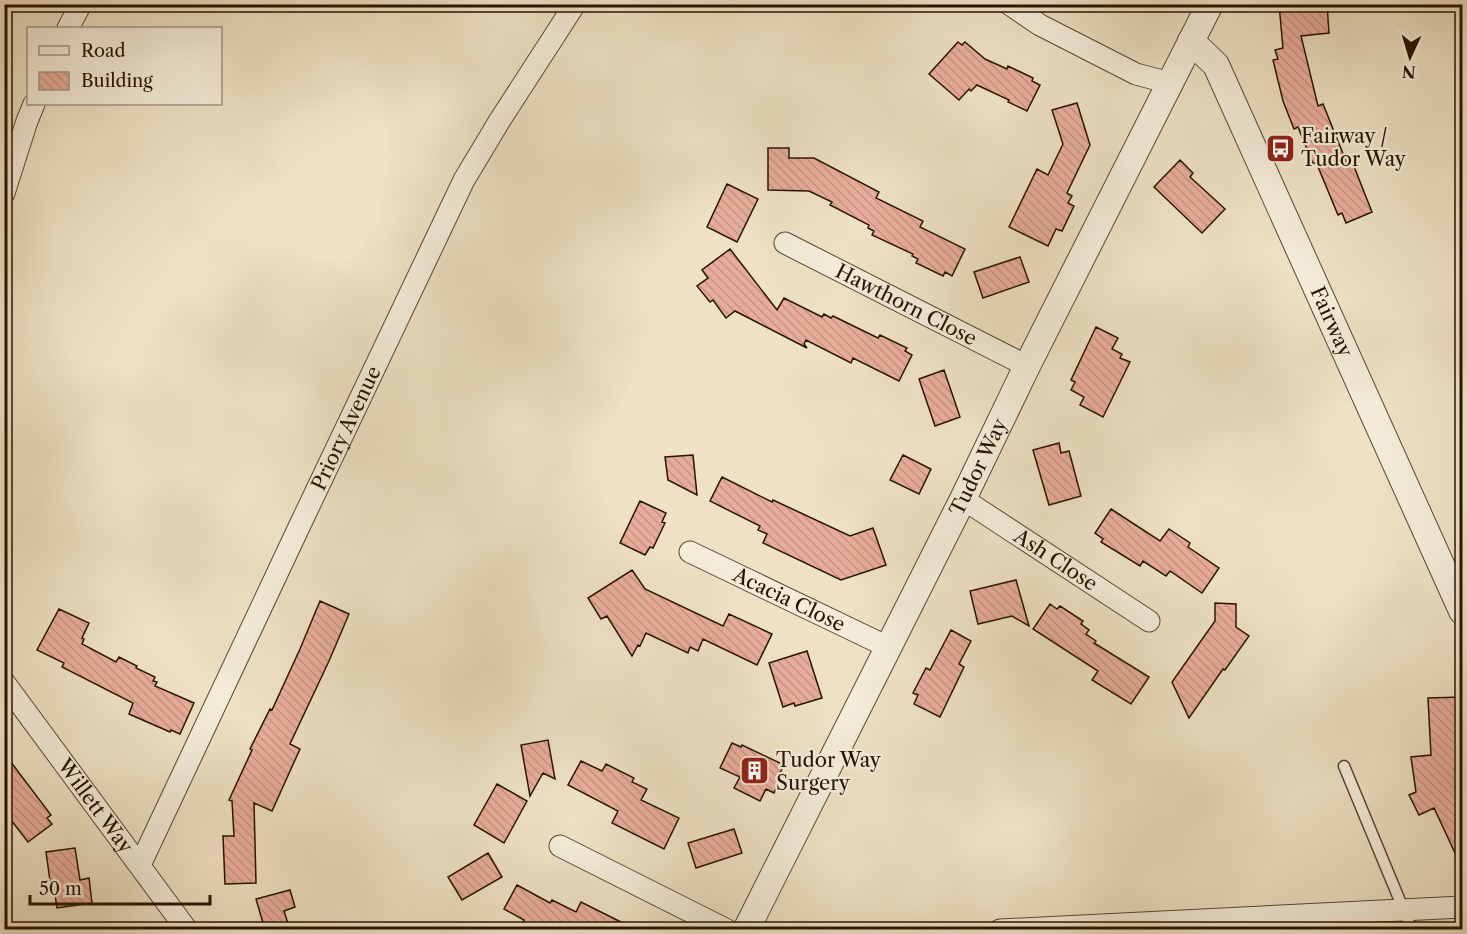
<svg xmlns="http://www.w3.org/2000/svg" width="1467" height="934" font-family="'Libre Caslon Text',serif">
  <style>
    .building { fill: url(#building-back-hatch); stroke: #281300; stroke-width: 1.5 }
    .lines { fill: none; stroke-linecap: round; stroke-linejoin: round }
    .service-casing { stroke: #5a4631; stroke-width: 13 }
    .minor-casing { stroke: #5a4631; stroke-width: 23 }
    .tertiary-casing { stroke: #5a4631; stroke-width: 28 }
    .service { stroke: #f4ecd9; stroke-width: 10 }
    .minor { stroke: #f4ecd9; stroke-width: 21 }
    .tertiary { stroke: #f4ecd9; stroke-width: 26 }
    .labels { text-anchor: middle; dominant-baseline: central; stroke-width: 4.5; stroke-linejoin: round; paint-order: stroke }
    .poi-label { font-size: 20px; fill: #281300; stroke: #f4ecd9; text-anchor: start }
    .street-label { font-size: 20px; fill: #281300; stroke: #f4ecd9 }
  </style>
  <defs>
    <pattern id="building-back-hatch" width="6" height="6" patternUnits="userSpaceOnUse" patternTransform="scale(1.5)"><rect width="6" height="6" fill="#e8ad9a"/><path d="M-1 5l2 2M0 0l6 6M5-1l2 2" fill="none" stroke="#c79483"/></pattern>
  </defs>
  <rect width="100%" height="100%" fill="#eee1c4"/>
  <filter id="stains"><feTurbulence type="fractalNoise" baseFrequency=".00333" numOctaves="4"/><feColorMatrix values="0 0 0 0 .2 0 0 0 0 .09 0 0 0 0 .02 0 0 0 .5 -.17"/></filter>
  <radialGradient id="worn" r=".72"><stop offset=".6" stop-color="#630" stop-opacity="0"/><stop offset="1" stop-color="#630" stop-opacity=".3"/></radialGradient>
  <path class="building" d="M1279,4H1327L1329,33L1301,36L1318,106L1323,104L1348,166L1353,164L1372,212L1346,223L1342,213L1338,215L1316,162L1313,164L1298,127L1294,129L1283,101L1273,60L1278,59L1275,50L1283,48Z
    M958,42L962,45L965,42L985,59L1007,69L1008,66L1033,78L1032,81L1040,85L1027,111L1008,102L1009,100L977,85L971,91L969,89L959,100L929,74Z
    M1077,103L1090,145L1067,193L1072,196L1068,203L1074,206L1062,231L1056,229L1048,246L1009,227L1037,169L1048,175L1063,144L1052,110Z
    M768,148H789V158H814L879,192L876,198L923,221L920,227L965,249L952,276L945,272L943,276L916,263L918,259L912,256L913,254L872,235L874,231L868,228L869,225L830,205L832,202L809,191L768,190Z
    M1180,160L1193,173L1190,177L1225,209L1202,233L1154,187Z
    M727,184L758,199L737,242L707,227Z
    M730,249L777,310L784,298L822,317L824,314L831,318L833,316L878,338L880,335L907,348L905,351L912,355L899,381L853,358L851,363L806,340L804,344L807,348L735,311L726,318L713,300L710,302L697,286L708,278L702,270Z
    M1020,257L1029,282L983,298L974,272Z
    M1096,327L1118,338L1112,349L1122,354L1120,358L1130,362L1103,417L1080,405L1084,397L1071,390L1075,382L1071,380Z
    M944,370L960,417L935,426L919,379Z
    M1059,443L1061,453L1069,451L1081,496L1049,505L1033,450Z
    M693,455L697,495L668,480L665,457Z
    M903,455L931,469L919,494L890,480Z
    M722,477L772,502L773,500L850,536L873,528L886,565L841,580L763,543L767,534L758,530L760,526L710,501Z
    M640,501L666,513L662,522L665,523L653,548L650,547L645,555L620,543Z
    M1111,509L1160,541L1169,529L1190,543L1188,547L1219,568L1202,593L1170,571L1166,576L1143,561L1140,566L1101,542L1103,539L1095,533Z
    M632,570L645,589L723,626L729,614L772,634L757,665L703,639L698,651L690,647L688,653L646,633L640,646L638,645L632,656L607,616L601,619L588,598Z
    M1016,580L1029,626L1012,616L978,624L970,591Z
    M320,601L349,614L329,661L290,744L300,749L272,811L254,803L256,883L225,884L223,836H234L232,801L229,800L252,750L250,749L270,709L272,710L300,649Z
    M1215,603L1236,604V627L1249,636L1225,670L1223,669L1189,718L1172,682L1215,621Z
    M1050,604L1057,609L1060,606L1083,621L1081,624L1089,630L1086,634L1096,641L1094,643L1149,677L1131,704L1092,680L1098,671L1033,629Z
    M59,609L89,623L82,638L84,639L82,644L116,662L119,657L137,666L136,668L155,677L153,681L157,682L155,686L194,703L180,734L171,730L170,732L129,714L133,703L62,667L64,663L37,650Z
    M951,630L971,641L959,664L964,667L940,717L914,704L918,695L913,693L926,668L930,670Z
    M807,651L822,698L795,706L794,703L783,707L769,663Z
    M1462,697V868L1434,808L1419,815L1409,795L1416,792L1411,757L1431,755L1428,698Z
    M548,740L555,779L543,773L530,796L521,745Z
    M732,743L741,747L742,745L784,765L779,775L781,777L774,793L766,789L760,801L734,788L740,777L720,768Z
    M4,753L51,815L47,818L52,824L28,842L4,811Z
    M581,761L602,771L606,764L634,778L632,782L647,789L641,800L679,818L664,849L612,823L618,811L568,785Z
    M497,784L527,801L504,843L474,825Z
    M734,829L742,853L696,868L688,843Z
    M75,848L80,880L89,878L92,903L57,908L54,888H51L46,852Z
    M488,853L502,877L462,900L448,877Z
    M517,885L550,903L552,900L576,912L581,902L637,930H519L524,920L504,909Z
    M290,890L295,907L284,911L290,930H265L256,899Z"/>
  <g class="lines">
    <defs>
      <path id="service" d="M1344,766L1412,930"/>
      <g id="minor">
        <path d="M1009,4L1040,25L1136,74L1170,83"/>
        <path d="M68,28L81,4"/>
        <path d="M4,193L27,121L34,104"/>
        <path id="s1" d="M785,243L1027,366"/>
        <path id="s2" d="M963,499L1149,621"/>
        <path id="s3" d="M690,552L888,647"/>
        <path id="s4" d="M4,682L187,930"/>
        <path d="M560,846L727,930"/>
        <path id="s5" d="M140,865L299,527L464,180L500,120L575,4"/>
        <path d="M1000,930L1462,907"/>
      </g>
      <g id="tertiary">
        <path id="s6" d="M1191,41L1216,65L1462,611"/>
        <path id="s7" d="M746,930L963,499L1027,366L1210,4"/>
      </g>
    </defs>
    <use href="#service" class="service-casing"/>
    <use href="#minor" class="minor-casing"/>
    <use href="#tertiary" class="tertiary-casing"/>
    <use href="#service" class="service"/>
    <use href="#minor" class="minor"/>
    <use href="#tertiary" class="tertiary"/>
  </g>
  <defs>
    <symbol id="bus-square" viewBox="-11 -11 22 22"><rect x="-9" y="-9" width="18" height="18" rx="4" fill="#8f2418" stroke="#f4ecd9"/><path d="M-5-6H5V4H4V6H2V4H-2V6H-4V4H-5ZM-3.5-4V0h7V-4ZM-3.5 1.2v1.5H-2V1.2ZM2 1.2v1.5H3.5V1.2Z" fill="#fff"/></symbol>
    <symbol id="building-square" viewBox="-11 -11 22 22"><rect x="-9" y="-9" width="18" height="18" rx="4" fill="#8f2418" stroke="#f4ecd9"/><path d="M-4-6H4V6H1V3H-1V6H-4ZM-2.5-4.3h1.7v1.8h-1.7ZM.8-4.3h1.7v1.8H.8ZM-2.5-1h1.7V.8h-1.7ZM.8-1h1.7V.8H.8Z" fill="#fff"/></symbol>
  </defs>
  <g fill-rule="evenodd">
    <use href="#bus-square" x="1264" y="132" width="33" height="33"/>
    <use href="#building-square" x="738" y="754" width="33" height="33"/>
  </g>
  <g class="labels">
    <g class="poi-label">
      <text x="1301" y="136">Fairway /<tspan x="1301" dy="23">Tudor Way</tspan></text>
      <text x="776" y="760">Tudor Way<tspan x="776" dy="23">Surgery</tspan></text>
    </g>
    <g class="street-label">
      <text stroke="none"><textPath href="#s1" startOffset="136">Hawthorn Close</textPath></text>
      <text stroke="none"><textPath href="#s6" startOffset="316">Fairway</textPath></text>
      <text stroke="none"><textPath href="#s5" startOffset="483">Priory Avenue</textPath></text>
      <text stroke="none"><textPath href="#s7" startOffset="518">Tudor Way</textPath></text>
      <text stroke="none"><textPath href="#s2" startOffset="111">Ash Close</textPath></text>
      <text stroke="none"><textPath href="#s3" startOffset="110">Acacia Close</textPath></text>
      <text stroke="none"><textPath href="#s4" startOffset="154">Willett Way</textPath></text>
    </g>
  </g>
  <rect width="1467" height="934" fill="none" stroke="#eee1c4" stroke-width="24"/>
  <rect x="6" y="6" width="1455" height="922" fill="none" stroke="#281300" stroke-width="3"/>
  <rect x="12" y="12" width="1443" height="910" fill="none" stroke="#281300" stroke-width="1.5"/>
  <rect x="27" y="27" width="195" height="78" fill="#f4ecd9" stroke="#a29582" stroke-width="1.5"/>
  <rect x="39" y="46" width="30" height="9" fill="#f4ecd9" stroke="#a29582" stroke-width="1.5"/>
  <text x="81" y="57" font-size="18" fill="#281300">Road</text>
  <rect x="39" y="72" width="30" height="18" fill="url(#building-back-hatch)" stroke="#a29582" stroke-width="1.5"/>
  <text x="81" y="87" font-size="18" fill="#281300">Building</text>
  <g transform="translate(1410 57) rotate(184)" stroke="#f4ecd9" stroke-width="4.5" paint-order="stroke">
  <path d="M0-4.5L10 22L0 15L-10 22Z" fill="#281300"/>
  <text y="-9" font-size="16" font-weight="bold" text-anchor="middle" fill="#281300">N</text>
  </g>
  <path d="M30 895v9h180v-9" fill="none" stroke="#281300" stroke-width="3"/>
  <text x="39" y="895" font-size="18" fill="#281300" stroke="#f4ecd9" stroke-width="4.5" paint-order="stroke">50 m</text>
  <rect width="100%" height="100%" filter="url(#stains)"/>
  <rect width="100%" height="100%" fill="url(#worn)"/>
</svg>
